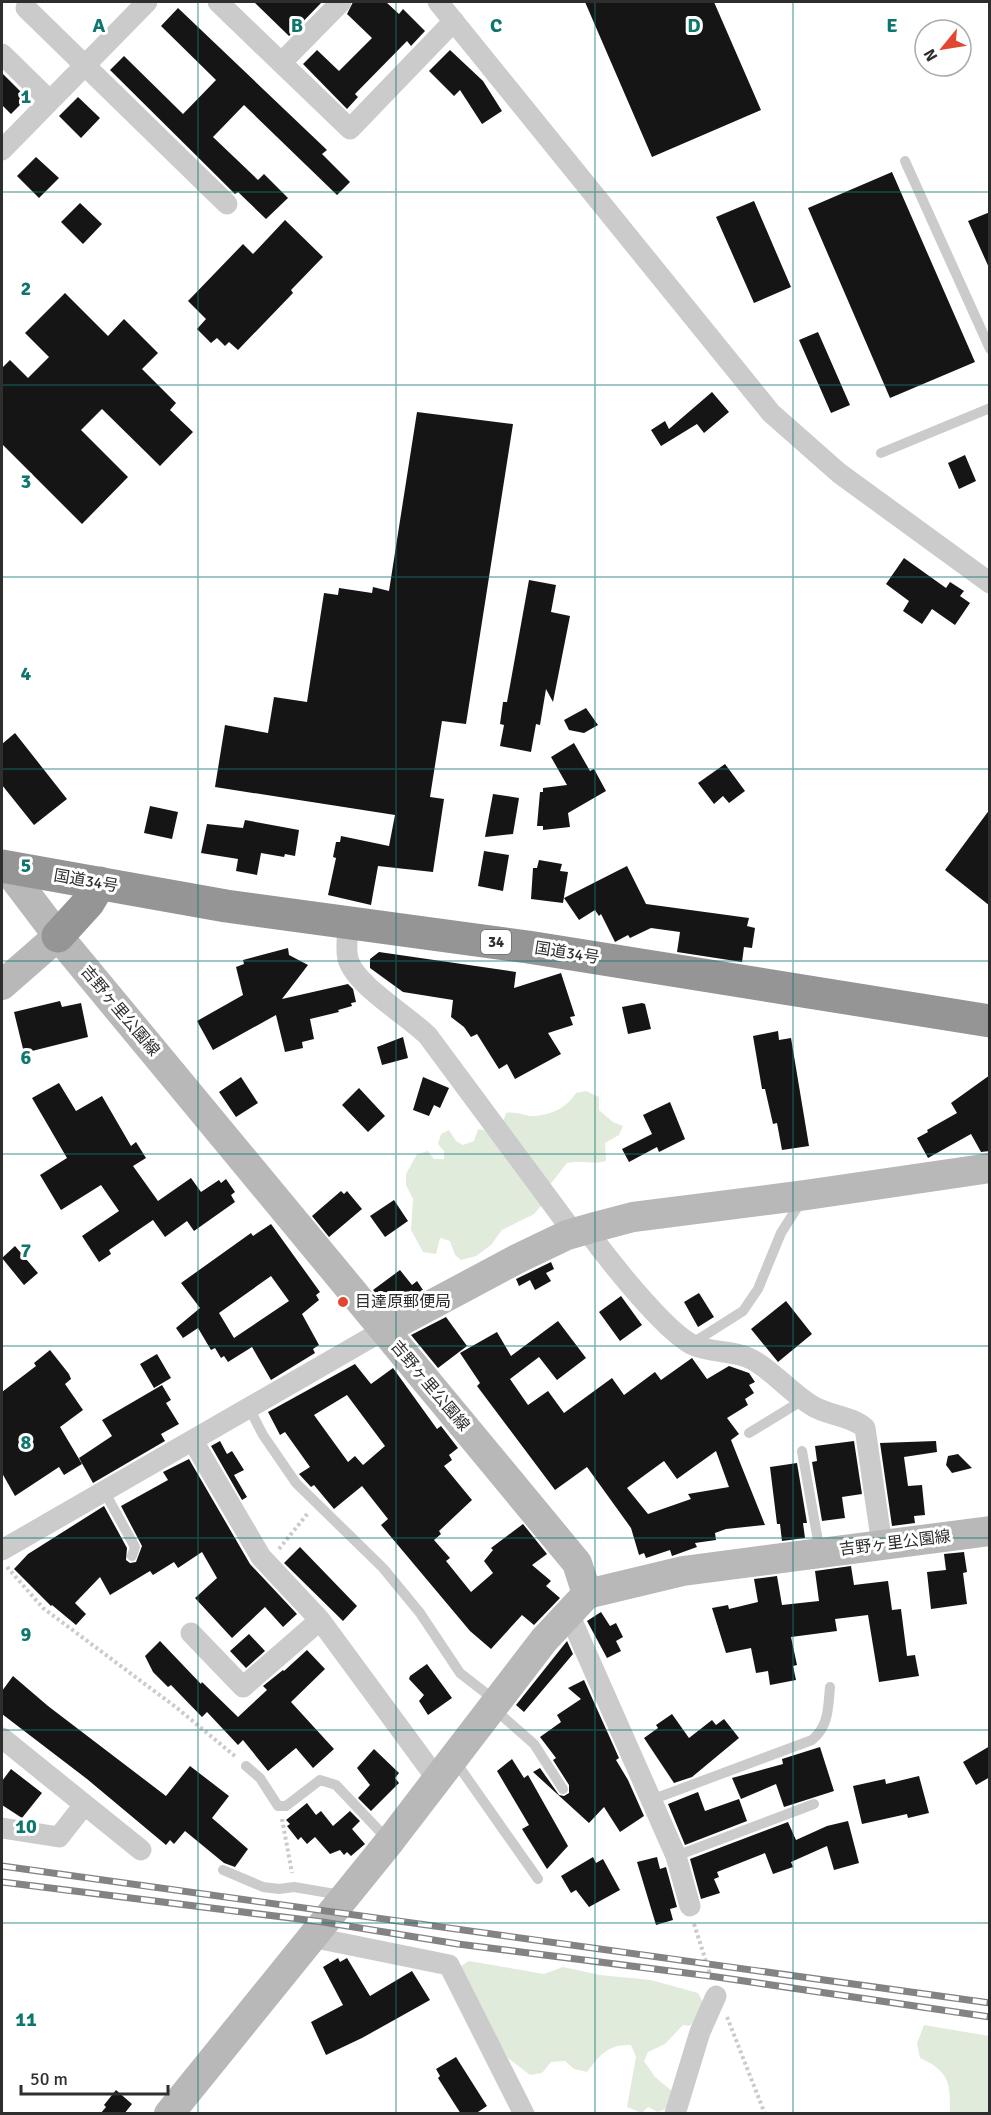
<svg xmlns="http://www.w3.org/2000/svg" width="991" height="2115" font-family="Signika,'Noto Sans JP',sans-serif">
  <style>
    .green { fill: #e1ebdc }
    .building { fill: #151515; fill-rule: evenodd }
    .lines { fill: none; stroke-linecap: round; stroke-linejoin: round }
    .path { stroke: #cbcbcb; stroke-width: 4; stroke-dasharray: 3 3; stroke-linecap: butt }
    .lane { stroke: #cbcbcb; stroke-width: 10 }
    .street { stroke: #cbcbcb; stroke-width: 21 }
    .secondary { stroke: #b8b8b8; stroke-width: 30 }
    .highway { stroke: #959595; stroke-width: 33 }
    .rail-casing { stroke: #838383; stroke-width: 7 }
    .rail { stroke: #fff; stroke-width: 4.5; stroke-dasharray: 14; stroke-linecap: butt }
    .grid { fill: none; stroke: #0f766e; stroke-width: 1.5; stroke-opacity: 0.55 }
    .poi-dot { fill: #e14834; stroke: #fff; stroke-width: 2 }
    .labels { text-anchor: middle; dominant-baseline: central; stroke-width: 6; stroke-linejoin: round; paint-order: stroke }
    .shield { fill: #fff; stroke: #6d6d6d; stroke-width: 1.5 }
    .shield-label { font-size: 15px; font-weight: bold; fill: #2e2e2e }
    .street-label { font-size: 16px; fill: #2e2e2e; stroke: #fff }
    .poi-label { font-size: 16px; fill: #2e2e2e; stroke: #fff; text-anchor: start }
    .grid-label { font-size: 20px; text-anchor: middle; font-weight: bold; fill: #0f766e; stroke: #fff; stroke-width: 6; stroke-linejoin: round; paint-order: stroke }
  </style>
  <rect width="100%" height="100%" fill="#fff"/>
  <path class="green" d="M586,1091L599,1097V1110L613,1122L623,1126L619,1135L605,1143L606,1161C595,1165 582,1160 567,1163L549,1186L542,1205L534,1214L502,1230L491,1245L476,1256L461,1260L455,1255L450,1241L440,1238L436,1254L423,1252L411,1230L413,1199L406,1185V1174L417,1154L428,1151L434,1159H444V1151L438,1144L441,1134L449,1130L456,1141L463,1145L474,1141L478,1129L492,1132L502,1124L506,1113C517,1111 526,1117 535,1116C553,1114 566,1108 576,1093Z
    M469,1961L544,1974L563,1967L600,1975L651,1980L698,1993L703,2002L697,2020L689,2026L683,2025L665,2044L648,2052L644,2061L655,2077L672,2091L668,2108L658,2112L648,2107L642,2113L627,2107L636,2057L631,2045C608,2044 600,2055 587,2072L574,2069L565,2061L551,2062L542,2073L530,2075L508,2058L496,2038L461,1966Z
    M924,2025L989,2036V2113H950C950,2082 950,2072 920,2058L917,2043Z"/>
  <path class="building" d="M254,2H322L289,36Z
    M353,2H386L399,14L403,9L425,31L411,46L407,41L355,94L358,97L347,109L303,64L317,50L339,71L372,38L347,14Z
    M585,2H714L761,110L652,157Z
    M178,8L327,150L322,154L350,182L337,195L244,105L213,137L258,180L264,174L288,198L266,219L238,192L235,194L110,70L124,56L183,114L216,80L161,26Z
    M450,50L483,81L502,111L482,124L460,90L454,96L429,71Z
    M2,73L27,98L11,114L2,105Z
    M78,97L100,118L81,138L59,116Z
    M36,157L59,178L39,198L17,176Z
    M892,172L975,362L890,398L808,208Z
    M754,201L791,287L754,303L716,217Z
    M80,203L102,224L83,244L61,222Z
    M990,212V270L968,221Z
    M285,220L323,257L291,290L293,293L238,350L229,342L225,346L217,338L211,343L197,329L206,319L188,301L243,244L253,254Z
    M65,293L108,336L124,319L158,353L142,369L176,403L170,410L193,432L160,466L102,409L81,430L128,477L82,524L2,444V368L10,360L28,378L49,357L25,333Z
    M818,332L850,405L831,413L799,340Z
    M712,392L729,412L704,433L697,424L661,446L651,430L665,421L669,429Z
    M417,412L513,424L466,724L442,721L430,797L444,799L433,872L378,866L371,905L328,895L336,858L333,857L336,842H340L341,836L389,846L395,815L215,787L225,725L268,733L274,697L307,702L324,593L338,595L339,588L372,593L373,587L389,591Z
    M965,455L976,481L959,489L948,463Z
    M904,558L946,588L950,582L964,591L960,596L970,603L955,625L932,609L922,624L903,611L909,601L886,584Z
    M529,580L556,585L551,612L570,616L553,702L546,689L540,725L536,724L531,752L500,746L504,725L500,724L503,702H507Z
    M586,708L598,725L584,733L569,730L564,720Z
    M15,733L67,799L34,825L2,785V744Z
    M574,743L590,771L594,769L606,791L568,813L570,827L543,830V826H537L540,792H543V788L567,785L551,757Z
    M725,764L745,791L729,803L723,796L714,804L698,783Z
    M493,794L519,798L513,834L485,837Z
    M150,806L178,812L172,839L144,833Z
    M990,809V906L945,870Z
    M245,820L299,830L295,856L285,854L284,857L261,853L257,875L236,871L238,859L201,853L207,824L243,828Z
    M484,851L509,855L503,891L478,886Z
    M539,860L562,864L560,871L568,872L563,903L531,899L533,868H537Z
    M627,866L646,904L749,918L747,926L755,928L752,948L744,947L742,962L677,952L680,932L651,928L630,938L628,935L615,942L601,914L599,916L595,910L579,920L564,898Z
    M288,948L289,955L308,965L282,999L348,984L353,989L356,1002L351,1003L352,1006L338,1010L339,1012L310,1019L314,1039L302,1042L303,1048L285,1052L276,1015L213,1050L197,1021L243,995L236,967L244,964L243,960Z
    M379,952L516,972L514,988L561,973L575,1016L570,1017L573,1025L548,1033L561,1054L515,1079L507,1064L499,1069L477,1034L471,1037L464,1027L451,1017L453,1000L403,992L370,968V959Z
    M60,1001L62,1007L81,1003L88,1037L24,1053L14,1012Z
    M642,1003L645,1004L651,1029L628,1034L622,1007Z
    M778,1031L779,1040L791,1038L809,1146L782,1150L777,1123L773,1124L765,1089H762L753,1036Z
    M403,1037L408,1058L382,1065L377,1047Z
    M990,1075V1151L981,1152L971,1134L928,1158L917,1138L928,1132L927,1130L957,1113L951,1103Z
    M241,1077L258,1103L236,1117L219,1092Z
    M423,1077L449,1088L440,1108L434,1105L429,1116L413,1110Z
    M59,1083L76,1111L102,1096L131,1146L136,1142L146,1158L133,1166L158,1201L191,1178L201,1192L219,1180L221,1183L226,1179L235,1192L231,1195L235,1202L194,1231L187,1221L165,1237L153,1220L109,1250L111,1254L99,1262L82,1236L119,1211L101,1185L61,1210L40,1175L67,1158L32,1098Z
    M359,1088L385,1116L368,1132L342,1105Z
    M670,1102L685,1139L659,1152L657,1147L629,1162L622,1149L652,1134L643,1115Z
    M341,1191L344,1194L347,1191L362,1209L329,1237L312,1216Z
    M394,1200L408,1221L385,1237L370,1216Z
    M271,1224L320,1292L316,1295L319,1300L302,1314L319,1345L313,1349L315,1353L271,1380L252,1347L228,1362L224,1356L221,1358L215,1348L211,1350L198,1328L183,1338L176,1328L200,1308L181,1283L251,1233L253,1236ZM271,1276L289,1301L234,1338L219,1313Z
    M15,1246L38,1273L24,1285L2,1258Z
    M551,1262L554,1269L546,1273L551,1281L535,1290L530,1280L519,1286L516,1279Z
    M400,1270L412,1285L417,1281L423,1290L388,1308L373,1290Z
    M699,1293L714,1317L698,1327L684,1302Z
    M621,1296L642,1325L620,1341L599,1312Z
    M786,1301L812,1334L778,1362L751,1329Z
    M446,1317L467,1346L438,1368L411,1335Z
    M558,1321L586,1358L557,1380L539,1357L510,1379L528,1405L548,1391L564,1413L612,1378L624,1395L655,1372L661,1380L692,1358L707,1379L729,1366L749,1373L755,1382L749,1385L754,1393L745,1399L748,1405L727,1418L739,1434L731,1440L765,1525L726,1529L715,1533L716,1540L695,1543L697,1547L672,1556L670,1550L646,1558L644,1553L639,1555L631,1528L587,1467L555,1490L477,1386L480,1383L460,1353L497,1332L511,1356ZM716,1451L729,1487L688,1494L691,1499L648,1514L627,1488L664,1461L677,1479Z
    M50,1350L69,1374L71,1379L65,1384L83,1410L60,1427L82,1464L64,1475L59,1467L15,1496L2,1473V1392L36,1366L34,1363Z
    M157,1354L171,1378L154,1388L140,1364Z
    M355,1364L371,1384L393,1368L437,1429L441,1426L458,1448L449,1455L452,1460L444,1466L472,1500L439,1531L441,1534L434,1540L450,1558L446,1561L471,1592L493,1573L484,1561L493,1550L491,1548L523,1524L547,1554L532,1565L551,1581L546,1586L560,1598L534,1625L522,1615L491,1649L470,1631L381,1525L388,1519L362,1486L334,1509L314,1485L311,1487L299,1474L310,1467L285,1432L280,1435L268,1412ZM347,1395L385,1446L363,1465L355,1456L348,1462L314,1415Z
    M162,1385L171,1400L166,1403L179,1424L161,1434L165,1441L93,1483L79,1458L112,1436L102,1420Z
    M220,1441L227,1454L232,1451L244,1470L234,1475L247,1497L242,1500L211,1446Z
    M854,1441L862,1494L842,1497L845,1518L822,1521L812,1462L817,1461L815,1446Z
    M936,1441L937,1452L904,1457L908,1486L922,1485L925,1515L914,1516L915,1523L892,1526L880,1443Z
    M958,1454L972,1468L952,1473L946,1465L948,1456Z
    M189,1459L250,1564L297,1614L283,1627L265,1607L232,1638L195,1598L217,1578L202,1552L178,1568L174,1562L153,1575L150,1571L110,1595L100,1577L75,1603L86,1614L76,1625L52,1605L51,1606L14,1569L28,1554L104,1506L127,1548L126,1560L130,1563L136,1562L142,1546L121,1506L168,1480L163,1472Z
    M797,1463L807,1523H803L805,1538L782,1541L780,1524H777L770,1467Z
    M300,1547L357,1606L343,1621L284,1563Z
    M964,1552L967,1572L963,1573L967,1604L931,1609L927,1572L946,1570L944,1554Z
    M851,1566L854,1585L888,1581L892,1610L901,1609L907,1656L915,1655L919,1676L879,1682L868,1615L835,1619L837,1631L791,1637L797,1665L793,1666L796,1680L770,1685L768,1671L756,1673L751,1648L726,1653L712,1608L728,1605L729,1609L758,1602L754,1579L777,1576L782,1605L819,1601L815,1571Z
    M601,1612L610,1626L616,1623L623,1637L616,1641L621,1651L607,1658L587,1621Z
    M249,1634L265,1651L246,1668L230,1651Z
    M160,1641L201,1684L202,1682L238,1717L267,1690L263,1686L283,1670L284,1671L307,1650L325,1669L291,1702L334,1749L313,1768L296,1748L268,1771L243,1740L238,1745L207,1712L202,1717L171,1685L168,1687L153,1672L145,1656Z
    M567,1641L573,1654L524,1712L516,1705Z
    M427,1664L452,1698L428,1715L419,1701L424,1695L409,1679L410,1676Z
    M13,1676L48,1706L166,1796L190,1766L229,1796L212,1818L248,1849L235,1867L224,1863L185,1831L174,1844L170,1840L166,1845L87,1779L2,1714V1691Z
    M584,1680L619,1758L616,1760L628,1780L644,1816L620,1832L604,1807L589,1823L533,1772L540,1768L559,1795L564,1796L569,1793V1785L553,1760L556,1758L540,1737L561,1722L557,1715L581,1699L568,1688Z
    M672,1714L689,1738L712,1720L716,1725L724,1719L739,1738L692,1777L674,1783L644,1738L658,1728L656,1725Z
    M990,1746V1777L976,1785L963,1762Z
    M820,1747L834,1791L784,1807L776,1784L741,1799L732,1778L783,1764L782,1759Z
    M374,1749L399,1773L395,1778L399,1783L371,1811L358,1798L370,1785L357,1768Z
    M512,1759L524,1778L528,1775L568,1846L547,1869L522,1829L529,1825L497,1771Z
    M11,1769L42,1793L22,1818L2,1805V1781Z
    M919,1776L929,1813L908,1818L907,1814L862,1824L853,1786L885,1779L886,1784Z
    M698,1792L705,1811L739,1799L747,1821L685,1845L668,1804Z
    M307,1803L316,1815L321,1811L333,1826L350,1811L360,1821L352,1829L365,1844L351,1856L347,1852L344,1855L340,1850L330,1854L315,1837L307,1844L301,1837L298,1840L287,1826L290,1824L286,1820Z
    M848,1821L859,1863L834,1870L827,1846L791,1862L793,1867L773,1874L765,1853L717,1872L719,1877L714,1879L720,1893L701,1899L690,1859L788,1822L796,1840L827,1826Z
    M593,1857L596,1863L603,1859L620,1890L589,1907L576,1890L571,1893L561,1876Z
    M657,1857L660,1869L666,1867L677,1907L670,1909L673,1920L656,1925L637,1862Z
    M338,1958L340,1962L347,1958L370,1996L412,1971L430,2000L362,2038L326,2055L311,2022L343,2005L323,1967Z
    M456,2057L487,2106L475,2114H461L438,2078L440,2076L436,2069Z
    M116,2090L132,2104L124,2114H100L106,2107L104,2105Z"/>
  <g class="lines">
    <path class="path" d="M279,1549L308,1513
      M7,1567L43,1608L177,1708L236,1757
      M282,1819L292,1873
      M694,1924L711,1977
      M727,2017L765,2114"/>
    <path class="lane" d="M905,161L990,349
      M881,453L990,408
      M691,1344L743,1311L758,1289L781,1233L802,1200
      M249,1408L263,1435L296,1483L383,1568L420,1613L460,1673L496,1701
      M749,1433L803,1400
      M802,1451L820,1552
      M104,1491L135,1547L132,1556
      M493,1708L534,1744L563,1789
      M455,1761L538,1879
      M246,1766L260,1778L278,1806H286L320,1780L336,1785L389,1841
      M651,1800L812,1740C829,1726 828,1708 830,1687
      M676,1856L814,1804
      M223,1870L263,1887L279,1889L294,1887L341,1895"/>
    <path class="street" d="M218,2L350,129L454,21
      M438,2L771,413L839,473L990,583
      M26,8L227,204
      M2,54L50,101
      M281,63L341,2
      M2,150L147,2
      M349,921C348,932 345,947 348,959C355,985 407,1015 428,1036L574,1233
      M586,1229C607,1258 662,1328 691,1344C710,1354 734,1349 753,1360C774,1372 790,1392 811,1405C827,1416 851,1415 865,1428L882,1545
      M193,1441L261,1557L320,1620L437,1779
      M2,1550L384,1330
      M569,1614L676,1856L690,1906
      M191,1633L243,1687L320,1620
      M2,1738L141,1850
      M2,1828L59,1837L84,1805
      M311,1937L449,1965L524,2114
      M675,2114L700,2032L716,1996"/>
    <path class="secondary" d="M5,866L58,936L577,1563L587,1594
      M2,985L58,936
      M384,1330L519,1258L567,1235L595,1227L633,1217L806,1195L990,1168
      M587,1594L683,1571L990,1531
      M169,2114L390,1841L544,1640L587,1594"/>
    <path class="highway" d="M2,866L226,906L528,947L990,1021
      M58,936L88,903L100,883"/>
    <defs>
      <path id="rail" d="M2,1866L990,2003
        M2,1882L323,1922L458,1944L710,1976L990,2017"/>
    </defs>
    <use href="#rail" class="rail-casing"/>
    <use href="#rail" class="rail"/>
  </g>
  <path class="grid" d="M198,2V2114M396,2V2114M595,2V2114M793,2V2114M2,192H990M2,385H990M2,577H990M2,769H990M2,961H990M2,1154H990M2,1346H990M2,1538H990M2,1730H990M2,1923H990"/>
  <circle class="poi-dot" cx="343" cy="1302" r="6"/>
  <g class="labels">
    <rect class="shield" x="481" y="930" width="30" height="24" rx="4.5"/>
    <g class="shield-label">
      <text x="496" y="942">34</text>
    </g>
    <g class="street-label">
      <text transform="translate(86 881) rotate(10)">国道34号</text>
      <text transform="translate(567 953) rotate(9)">国道34号</text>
      <text transform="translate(120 1011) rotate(50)">吉野ヶ里公園線</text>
      <text transform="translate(430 1386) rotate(50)">吉野ヶ里公園線</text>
      <text transform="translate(895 1543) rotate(-7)">吉野ヶ里公園線</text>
    </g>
    <g class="poi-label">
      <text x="355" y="1302">目達原郵便局</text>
    </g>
  </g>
  <g class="grid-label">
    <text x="99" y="32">A</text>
    <text x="297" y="32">B</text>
    <text x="496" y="32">C</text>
    <text x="694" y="32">D</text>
    <text x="892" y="32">E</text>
    <text x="26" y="103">1</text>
    <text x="26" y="295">2</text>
    <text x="26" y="488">3</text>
    <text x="26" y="680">4</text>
    <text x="26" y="872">5</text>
    <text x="26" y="1064">6</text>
    <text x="26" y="1257">7</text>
    <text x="26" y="1449">8</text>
    <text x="26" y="1641">9</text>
    <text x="26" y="1833">10</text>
    <text x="26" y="2026">11</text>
  </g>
  <rect width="991" height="2115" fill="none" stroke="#2e2e2e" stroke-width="6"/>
  <g transform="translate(943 48) rotate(240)"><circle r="28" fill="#ffffff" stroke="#ababab" stroke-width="1.5"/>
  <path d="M0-4.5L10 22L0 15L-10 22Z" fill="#e14834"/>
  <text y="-9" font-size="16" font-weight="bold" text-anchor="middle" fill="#2e2e2e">N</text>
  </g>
  <path d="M21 2085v9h147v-9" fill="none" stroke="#2e2e2e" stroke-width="3"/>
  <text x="30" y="2085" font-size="18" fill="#2e2e2e" stroke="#ffffff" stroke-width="4.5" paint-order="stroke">50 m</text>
</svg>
